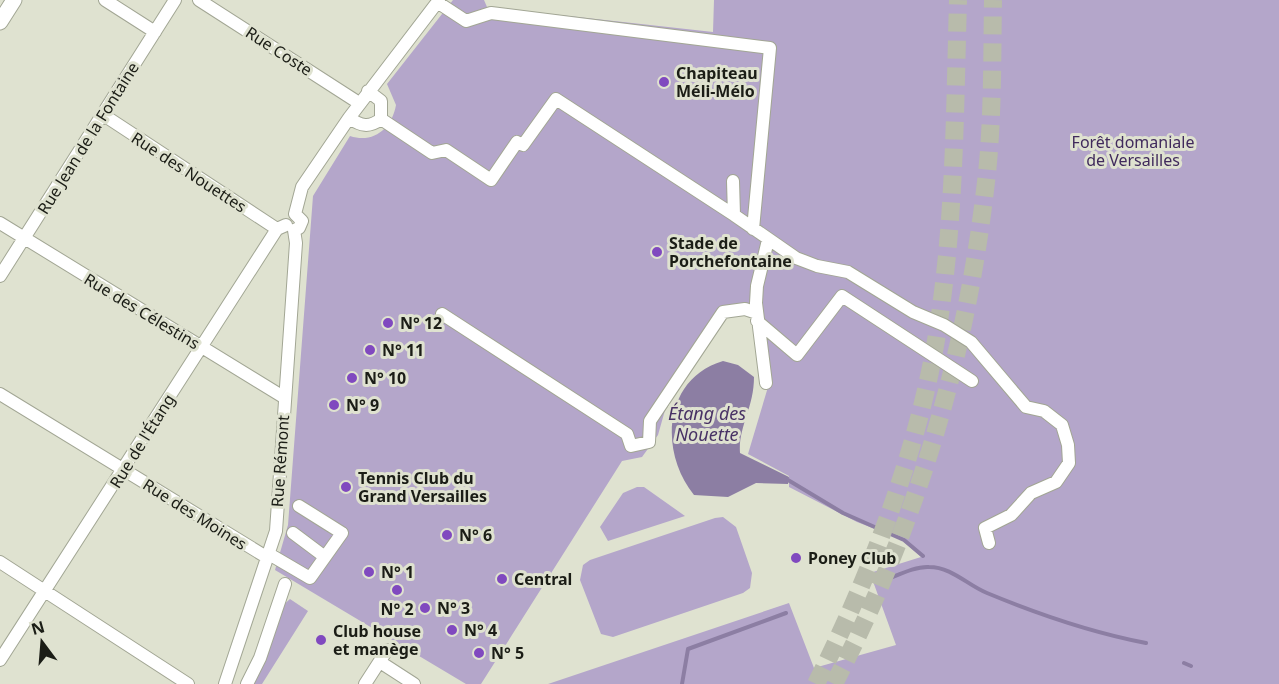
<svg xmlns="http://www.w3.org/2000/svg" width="1279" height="684" font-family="'Noto Sans',sans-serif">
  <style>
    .green { fill: #b4a6ca }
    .water { fill: #8c7ea3 }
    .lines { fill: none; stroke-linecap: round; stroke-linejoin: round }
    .stream { stroke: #8c7ea3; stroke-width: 4 }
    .highway-tunnel { stroke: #b8bbab; stroke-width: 18; stroke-dasharray: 18 9; stroke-linecap: butt }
    .minor-casing { stroke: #a2a694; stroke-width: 14 }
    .major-casing { stroke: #a2a694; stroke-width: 17 }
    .minor { stroke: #fff; stroke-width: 12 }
    .major { stroke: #fff; stroke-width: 15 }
    .poi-dot { fill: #8049bf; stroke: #dfe2d0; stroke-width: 2 }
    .labels { text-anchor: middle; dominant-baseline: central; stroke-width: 6; stroke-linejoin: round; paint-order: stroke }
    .street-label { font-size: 16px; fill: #1b1d16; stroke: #dfe2d0 }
    .poi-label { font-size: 16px; font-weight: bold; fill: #1b1d16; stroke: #dfe2d0; text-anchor: start }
    .park-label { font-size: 16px; fill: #402a5c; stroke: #dfe2d0 }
    .water-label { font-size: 18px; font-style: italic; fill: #483265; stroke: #dfe2d0 }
  </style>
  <rect width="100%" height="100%" fill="#dfe2d0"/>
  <path class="green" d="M453,0H484L487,7L713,32L714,0H1279V684H548L789,603L814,668L896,645L870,573L921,557L901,539L857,522L789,487V476L748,454L768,387L754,319L746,313L724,316L669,396L658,435L642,457L622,461L481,684H466L275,570L288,525L313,196L350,136C374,144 392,128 396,105L387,84Z
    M637,487H644L685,516L608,541L600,527L623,493Z
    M723,517L736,527L752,573L750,588L743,593L613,637L601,634L580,580L583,565L590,560L715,518Z
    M290,599L308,611L262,684H251L280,608Z"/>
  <path class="water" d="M723,361L738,365L754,377C754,408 738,427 740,453L789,477L788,484L756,483L728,497L694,495C659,452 663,379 723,361Z"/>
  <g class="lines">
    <path class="stream" d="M788,480L843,513L904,540L923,556
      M880,582C895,577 914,566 929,567C952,567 967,585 987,593C1040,615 1089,632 1146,643
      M1184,663L1191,666
      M682,684L688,649L786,613"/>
    <path class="highway-tunnel" d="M816,684C874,567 924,438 941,307C955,205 955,103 958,0
      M834,684C916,526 966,359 986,182C993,122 992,60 993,0"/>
    <defs>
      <path id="minor" d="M105,0L155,32
        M199,0L359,103
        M437,2L466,21L491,13L770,48L753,229
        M102,114L277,229
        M349,118C361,126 369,128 381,119V101L368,91
        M381,119L432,153L446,150L491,180L517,142L523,145L556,99L734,215L733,181
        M295,214L302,187L349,118L439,0
        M734,215L796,258L817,266L848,272L913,312L944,325L971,342L1026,407L1044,411L1062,425L1068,445L1069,463L1056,482L1031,493L1011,515L985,528L989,543
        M0,223L285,398
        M294,230L299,228L302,221L295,214
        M0,276L175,0
        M442,314L627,434L631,446L649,442L650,421L723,312L745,309L757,313
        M757,321L797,355L842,296L972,381
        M766,383L756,303L757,286L768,240
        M0,394L268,558
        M293,533L325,557
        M269,554L310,578L342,533L299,506
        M0,562L188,684
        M0,660L277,229L286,225
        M380,662L414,684
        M225,684L276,531L296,243L294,230
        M247,684L260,658L285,584
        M365,684L387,650"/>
      <path id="major" d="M0,22L14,0"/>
    </defs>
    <use href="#minor" class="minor-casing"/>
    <use href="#major" class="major-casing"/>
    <use href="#minor" class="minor"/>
    <use href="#major" class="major"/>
  </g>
  <g class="poi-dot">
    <circle cx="664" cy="82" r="6"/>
    <circle cx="657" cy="252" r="6"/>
    <circle cx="388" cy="323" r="6"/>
    <circle cx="370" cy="350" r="6"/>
    <circle cx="352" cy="378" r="6"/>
    <circle cx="334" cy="405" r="6"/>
    <circle cx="346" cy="487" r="6"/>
    <circle cx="447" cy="535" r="6"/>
    <circle cx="796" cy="558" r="6"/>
    <circle cx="369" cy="572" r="6"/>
    <circle cx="502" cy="579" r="6"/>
    <circle cx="397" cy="590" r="6"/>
    <circle cx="425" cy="608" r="6"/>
    <circle cx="452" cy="630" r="6"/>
    <circle cx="321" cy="640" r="6"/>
    <circle cx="479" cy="653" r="6"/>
  </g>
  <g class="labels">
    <g class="street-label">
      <text transform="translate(279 51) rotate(33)">Rue Coste</text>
      <text transform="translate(88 138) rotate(-58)">Rue Jean de la Fontaine</text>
      <text transform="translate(189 172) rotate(33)">Rue des Nouettes</text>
      <text transform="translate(142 311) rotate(31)">Rue des Célestins</text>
      <text transform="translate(142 441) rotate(-58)">Rue de l'Étang</text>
      <text transform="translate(280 461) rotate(-86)">Rue Rémont</text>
      <text transform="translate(195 514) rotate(32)">Rue des Moines</text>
    </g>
    <g class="poi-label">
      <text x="676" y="73">Chapiteau<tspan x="676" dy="18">Méli-Mélo</tspan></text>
      <text x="669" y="243">Stade de<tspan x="669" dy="18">Porchefontaine</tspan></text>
      <text x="400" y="323">N° 12</text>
      <text x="382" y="350">N° 11</text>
      <text x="364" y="378">N° 10</text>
      <text x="346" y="405">N° 9</text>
      <text x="358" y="478">Tennis Club du<tspan x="358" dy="18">Grand Versailles</tspan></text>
      <text x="459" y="535">N° 6</text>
      <text x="808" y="558">Poney Club</text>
      <text x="381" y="572">N° 1</text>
      <text x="514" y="579">Central</text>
      <text x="437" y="608">N° 3</text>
      <text x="397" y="609" text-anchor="middle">N° 2</text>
      <text x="464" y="630">N° 4</text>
      <text x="333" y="631">Club house<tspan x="333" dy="18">et manège</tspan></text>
      <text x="491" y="653">N° 5</text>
    </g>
    <g class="park-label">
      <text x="1133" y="142">Forêt domaniale<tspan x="1133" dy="18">de Versailles</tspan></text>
    </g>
    <g class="water-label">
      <text x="707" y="413">Étang des<tspan x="707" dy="21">Nouette</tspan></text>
    </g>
  </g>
  <g transform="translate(42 642) rotate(344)" stroke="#dfe2d0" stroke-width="4.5" paint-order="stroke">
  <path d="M0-4.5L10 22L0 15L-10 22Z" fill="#1b1d16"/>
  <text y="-9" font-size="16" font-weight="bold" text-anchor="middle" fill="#1b1d16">N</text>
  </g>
</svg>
